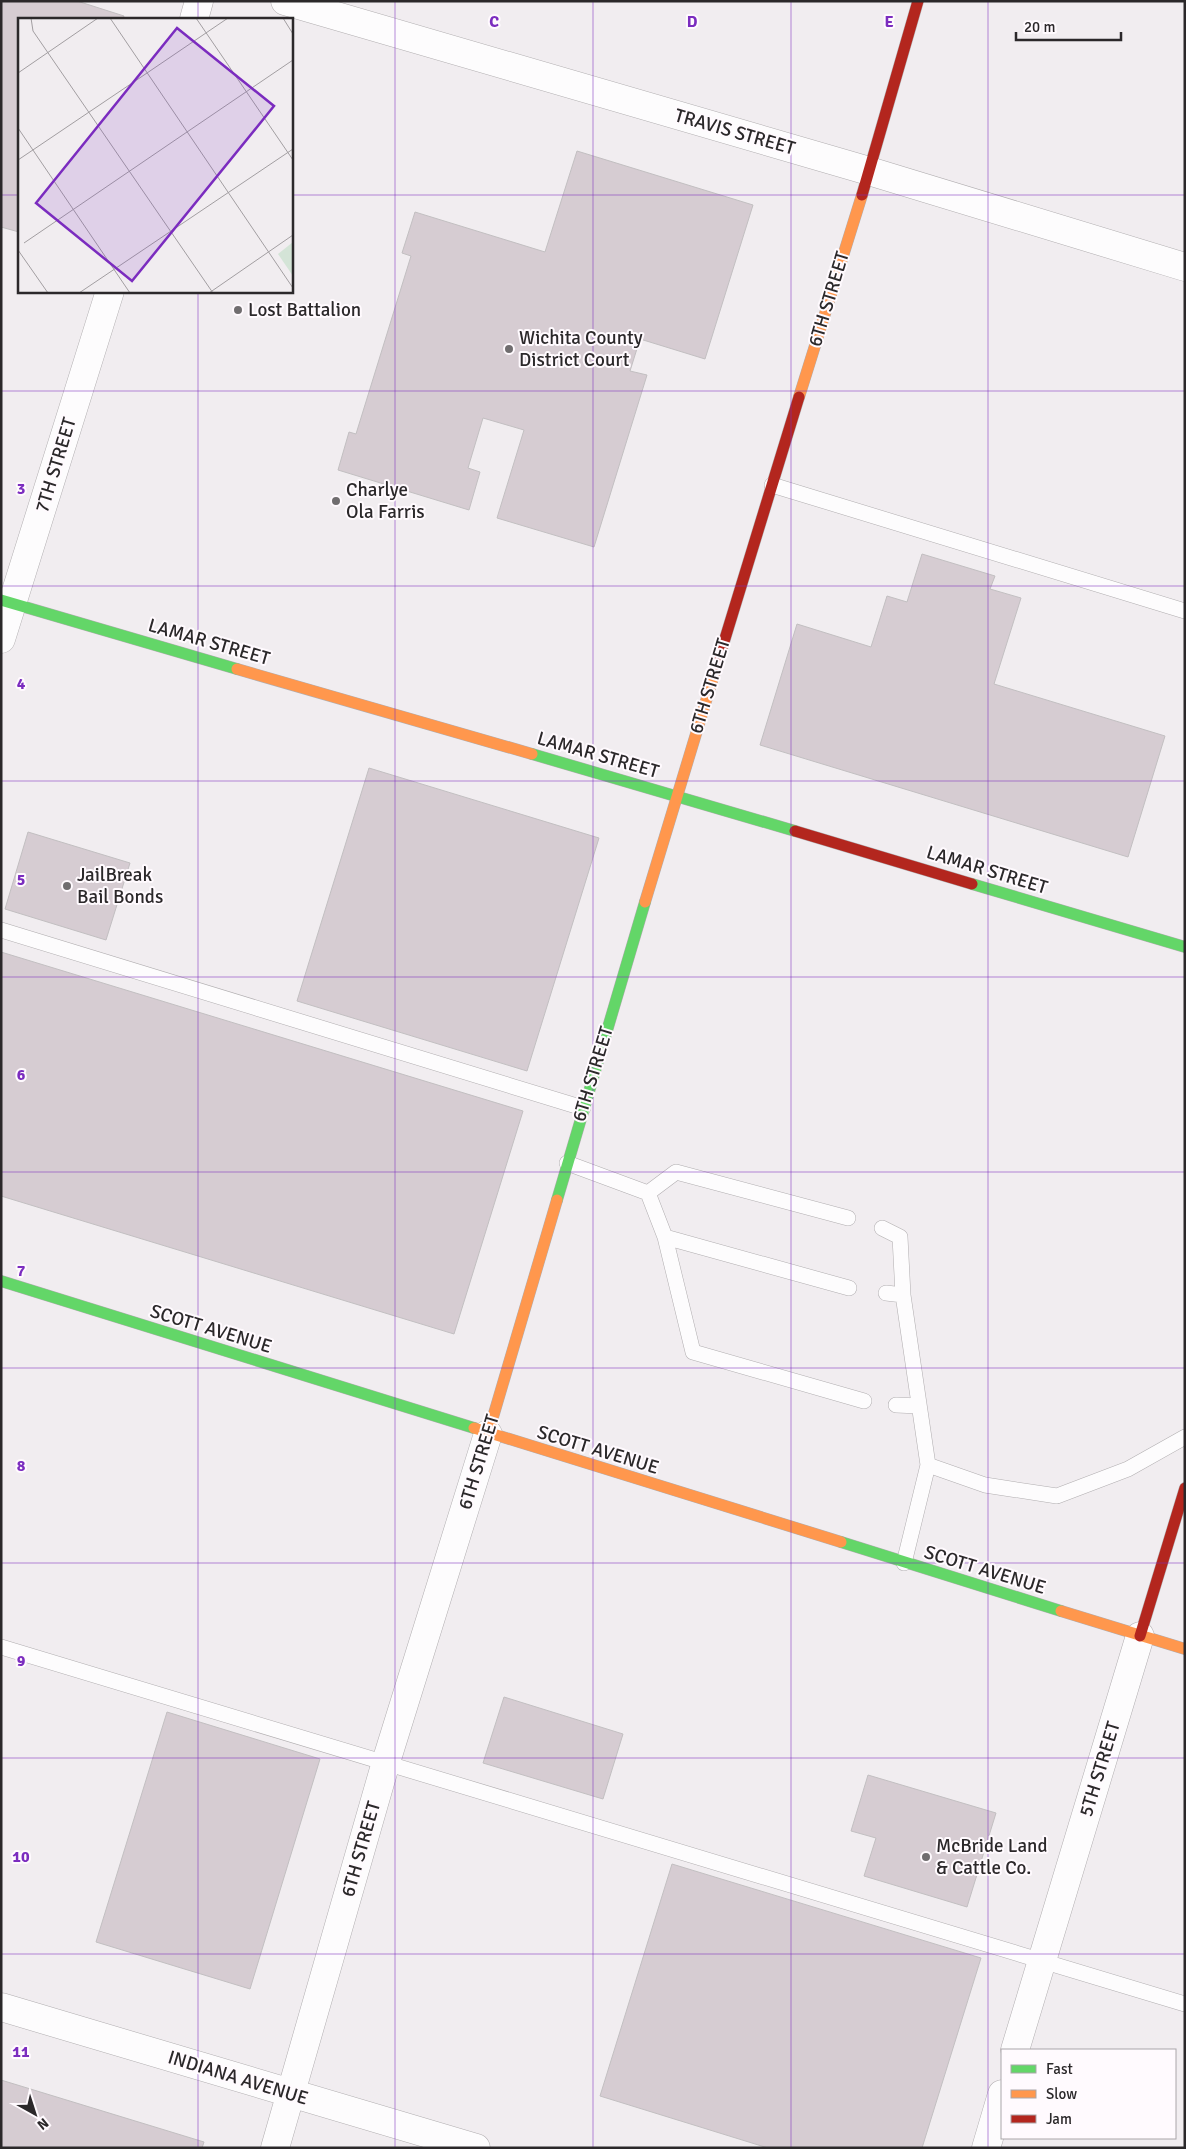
<svg xmlns="http://www.w3.org/2000/svg" width="1186" height="2149" font-family="Signika,sans-serif">
  <style>
    .building { fill: #d6ccd2; stroke: #c2bfc1 }
    .lines { fill: none; stroke-linecap: round; stroke-linejoin: round }
    .lane-casing { stroke: #b1aeb0; stroke-width: 16 }
    .street-casing { stroke: #b1aeb0; stroke-width: 29 }
    .fast-casing { stroke: #b1aeb0; stroke-width: 12 }
    .slow-casing { stroke: #b1aeb0; stroke-width: 12 }
    .jam-casing { stroke: #b1aeb0; stroke-width: 12 }
    .lane { stroke: #fdfcfd; stroke-width: 15 }
    .street { stroke: #fdfcfd; stroke-width: 28 }
    .fast { stroke: #63d668; stroke-width: 11 }
    .slow { stroke: #ff974d; stroke-width: 11 }
    .jam { stroke: #b3261e; stroke-width: 11 }
    .grid { fill: none; stroke: #7b2cbf; stroke-width: 1; stroke-opacity: 0.55 }
    .poi-dot { fill: #706d6f; stroke: #fffafe; stroke-width: 2 }
    .labels { text-anchor: middle; dominant-baseline: central; stroke-width: 4; stroke-linejoin: round; paint-order: stroke }
    .street-label { font-size: 19px; fill: #2b282a; stroke: #fffafe }
    .poi-label { font-size: 19px; fill: #2b282a; stroke: #fffafe; text-anchor: start }
    .inset-road { fill: none; stroke: #a29ea1; stroke-width: 1 }
    .view { fill: #7b2cbf; fill-opacity: 0.15; stroke: #7b2cbf; stroke-width: 2.5 }
    .inset-edge { fill: none; stroke: #2b282a; stroke-width: 2.5 }
    .grid-label { font-size: 16px; text-anchor: middle; font-weight: bold; fill: #7b2cbf; stroke: #fffafe; stroke-width: 4; stroke-linejoin: round; paint-order: stroke }
  </style>
  <rect width="100%" height="100%" fill="#f1edf0"/>
  <path class="building" d="M1,1H77L124,16L123,19H19V232L1,227Z
    M577,151L753,205L705,359L640,339L630,371L647,375L594,547L497,518L524,430L483,418L468,468L480,472L469,510L338,470L349,432L356,434L411,256L402,253L415,212L545,252Z
    M922,554L995,576L990,589L1021,598L994,684L1165,736L1128,857L760,745L797,624L871,647L887,596L907,602Z
    M369,768L599,838L527,1071L297,1001Z
    M28,832L130,863L106,940L5,909Z
    M1,952L523,1111L454,1334L1,1196Z
    M504,1697L623,1734L603,1799L483,1763Z
    M167,1712L320,1759L250,1989L96,1942Z
    M868,1775L996,1813L967,1907L864,1876L876,1838L851,1831Z
    M672,1864L981,1958L922,2148H768L600,2096Z
    M1,2080L204,2142L202,2148H1Z"/>
  <g class="lines">
    <defs>
      <path id="lane" d="M772,485L1185,611
        M1,930L583,1108
        M567,1163L648,1193L665,1237L849,1288
        M648,1193L676,1172L848,1218
        M882,1228L900,1237L903,1295
        M665,1237L693,1352L864,1401
        M886,1293L903,1295L928,1465L904,1563
        M896,1405L919,1406
        M928,1465L985,1485L1057,1496L1128,1469L1185,1437
        M1,1647L1185,2004"/>
      <path id="street" d="M285,1L869,171L1185,267
        M194,19L199,1
        M1,639L110,291
        M1,2007L476,2148
        M1015,2050L1140,1636
        M275,2148L386,1762L488,1434
        M986,2148L1002,2094"/>
      <path id="fast" d="M1,600L237,669
        M532,754L795,831
        M972,884L1185,947
        M557,1200L645,902
        M1,1281L474,1428
        M841,1542L1061,1611"/>
      <path id="slow" d="M799,397L862,195
        M237,669L532,754
        M645,902L716,668
        M474,1428L841,1542
        M488,1434L557,1200
        M1061,1611L1185,1649"/>
      <path id="jam" d="M862,195L918,1
        M716,668L799,397
        M795,831L972,884
        M1140,1636L1185,1488"/>
    </defs>
    <use href="#lane" class="lane-casing"/>
    <use href="#street" class="street-casing"/>
    <use href="#fast" class="fast-casing"/>
    <use href="#slow" class="slow-casing"/>
    <use href="#jam" class="jam-casing"/>
    <use href="#lane" class="lane"/>
    <use href="#street" class="street"/>
    <use href="#fast" class="fast"/>
    <use href="#slow" class="slow"/>
    <use href="#jam" class="jam"/>
  </g>
  <path class="grid" d="M198,1V19M395,1V2148M593,1V2148M791,1V2148M988,1V2148M1,195H19M291,195H1185M198,291V2148M1,391H1185M1,586H1185M1,781H1185M1,977H1185M1,1172H1185M1,1368H1185M1,1563H1185M1,1758H1185M1,1954H1185"/>
  <g class="poi-dot">
    <circle cx="238" cy="310" r="5"/>
    <circle cx="509" cy="349" r="5"/>
    <circle cx="336" cy="501" r="5"/>
    <circle cx="67" cy="886" r="5"/>
    <circle cx="926" cy="1857" r="5"/>
  </g>
  <g class="labels">
    <g class="street-label">
      <text transform="translate(735 132) rotate(16)">TRAVIS STREET</text>
      <text transform="translate(829 299) rotate(-73)">6TH STREET</text>
      <text transform="translate(56 465) rotate(-73)">7TH STREET</text>
      <text transform="translate(209 642) rotate(16)">LAMAR STREET</text>
      <text transform="translate(710 686) rotate(-73)">6TH STREET</text>
      <text transform="translate(598 755) rotate(16)">LAMAR STREET</text>
      <text transform="translate(987 870) rotate(17)">LAMAR STREET</text>
      <text transform="translate(593 1074) rotate(-73)">6TH STREET</text>
      <text transform="translate(211 1329) rotate(17)">SCOTT AVENUE</text>
      <text transform="translate(598 1450) rotate(17)">SCOTT AVENUE</text>
      <text transform="translate(479 1462) rotate(-73)">6TH STREET</text>
      <text transform="translate(985 1570) rotate(17)">SCOTT AVENUE</text>
      <text transform="translate(1100 1769) rotate(-73)">5TH STREET</text>
      <text transform="translate(361 1849) rotate(-74)">6TH STREET</text>
      <text transform="translate(238 2078) rotate(17)">INDIANA AVENUE</text>
    </g>
    <g class="poi-label">
      <text x="248" y="310">Lost Battalion</text>
      <text x="519" y="338">Wichita County<tspan x="519" dy="22">District Court</tspan></text>
      <text x="346" y="490">Charlye<tspan x="346" dy="22">Ola Farris</tspan></text>
      <text x="77" y="875">JailBreak<tspan x="77" dy="22">Bail Bonds</tspan></text>
      <text x="936" y="1846">McBride Land<tspan x="936" dy="22">&amp; Cattle Co.</tspan></text>
    </g>
  </g>
  <g transform="translate(18 18)">
    <rect width="275" height="275" fill="#f1edf0"/>
    <path d="M275,224V258L260,236Z" fill="#d4e4d7"/>
    <path class="inset-road" d="M13,0L15,13L195,275M92,0L275,270M178,0L275,142M265,0L275,16M0,55L80,0M129,55L210,0M0,110L112,275M169,114L275,42M0,142L129,55M6,225L169,114M0,232L30,275M61,275L275,131M191,275L275,217"/>
    <path class="view" d="M159,10L256,88L114,263L18,185Z"/>
    <rect width="275" height="275" class="inset-edge"/>
  </g>
  <g class="grid-label">
    <text x="494" y="27">C</text>
    <text x="692" y="27">D</text>
    <text x="889" y="27">E</text>
    <text x="21" y="494">3</text>
    <text x="21" y="689">4</text>
    <text x="21" y="885">5</text>
    <text x="21" y="1080">6</text>
    <text x="21" y="1276">7</text>
    <text x="21" y="1471">8</text>
    <text x="21" y="1666">9</text>
    <text x="21" y="1862">10</text>
    <text x="21" y="2057">11</text>
  </g>
  <rect width="1186" height="2149" fill="none" stroke="#2b282a" stroke-width="5"/>
  <rect x="1001" y="2049" width="175" height="90" fill="#fffafe" stroke="#aaa6a9"/>
  <rect x="1011" y="2065" width="25" height="8" fill="#63d668" stroke="#aaa6a9"/>
  <text x="1046" y="2074" font-size="15" fill="#2b282a">Fast</text>
  <rect x="1011" y="2090" width="25" height="8" fill="#ff974d" stroke="#aaa6a9"/>
  <text x="1046" y="2099" font-size="15" fill="#2b282a">Slow</text>
  <rect x="1011" y="2115" width="25" height="8" fill="#b3261e" stroke="#aaa6a9"/>
  <text x="1046" y="2124" font-size="15" fill="#2b282a">Jam</text>
  <g transform="translate(35 2114) rotate(141)" stroke="#fffafe" stroke-width="4" paint-order="stroke">
  <path d="M0-4L9 19L0 12L-9 19Z" fill="#2b282a"/>
  <text y="-8" font-size="14" font-weight="bold" text-anchor="middle" fill="#2b282a">N</text>
  </g>
  <path d="M1016 32v8h105v-8" fill="none" stroke="#2b282a" stroke-width="2.5"/>
  <text x="1024" y="32" font-size="15" fill="#2b282a" stroke="#fffafe" stroke-width="4" paint-order="stroke">20 m</text>
</svg>
